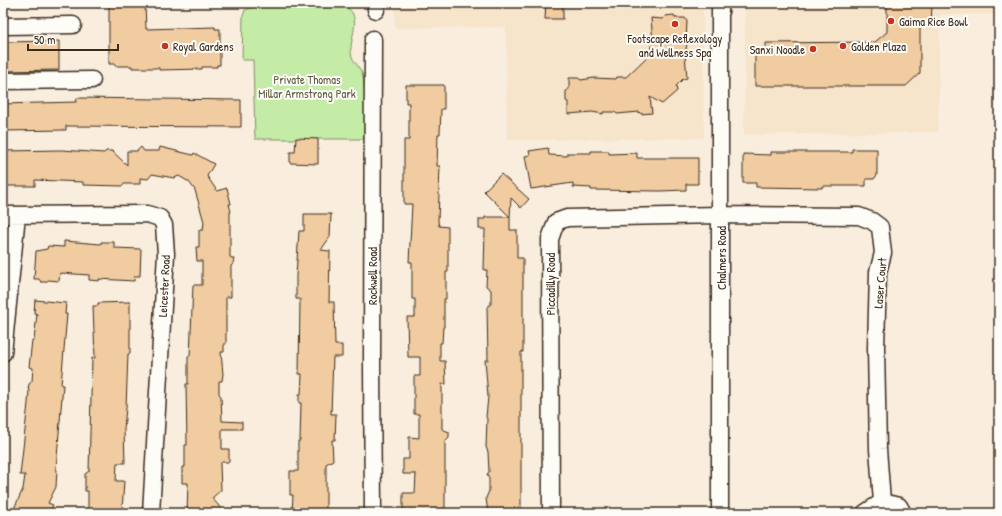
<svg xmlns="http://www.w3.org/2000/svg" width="1002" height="516" font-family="'Patrick Hand',sans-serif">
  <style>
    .built { fill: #f6e4cb }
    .green { fill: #c4eca7; stroke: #808b62 }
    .building { fill: #f0cca0; stroke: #3b2a1e }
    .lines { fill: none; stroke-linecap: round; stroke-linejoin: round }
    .minor-casing { stroke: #3b2a1e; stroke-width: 19 }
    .minor { stroke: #fdfcf7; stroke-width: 16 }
    .poi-dot { fill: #c8321e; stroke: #fdfcf7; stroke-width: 1.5 }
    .labels { text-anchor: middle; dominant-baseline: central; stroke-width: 4; stroke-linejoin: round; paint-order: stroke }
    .poi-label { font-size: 12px; fill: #3b2a1e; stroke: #fdfcf7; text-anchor: start }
    .park-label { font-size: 12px; fill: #5d5a40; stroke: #fdfcf7 }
    .street-label { font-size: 12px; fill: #3b2a1e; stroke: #fdfcf7 }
  </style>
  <rect width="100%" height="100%" fill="#f9eedd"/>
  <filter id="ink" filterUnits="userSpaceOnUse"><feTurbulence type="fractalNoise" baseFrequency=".025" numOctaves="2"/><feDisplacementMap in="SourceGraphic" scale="8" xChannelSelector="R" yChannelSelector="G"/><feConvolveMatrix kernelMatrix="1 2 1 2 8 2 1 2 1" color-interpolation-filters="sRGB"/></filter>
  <g filter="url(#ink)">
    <path class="built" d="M395,3H703L704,138L507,140L506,27L395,28Z
      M745,3H999V14L940,15L938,132L744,135Z"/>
    <path class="green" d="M256,6L346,7C363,17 349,39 351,53C352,62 362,68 363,77C366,98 364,119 364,139H255L253,60H242L243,16L245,10Z"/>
    <path class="building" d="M109,3H145L146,29L215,27V29H220V65H217V67H202V69L159,70V68H132V66H115V64H109Z
      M546,3H563V19H545Z
      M887,3H932L931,27H920V73L906,86H755V49L766,48V43L875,42L887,32Z
      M674,15L675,18H685L687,21L686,43L687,44L685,54L687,78L683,79L676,86L677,91L662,104L650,97L652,113L641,114L639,112L617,114L615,112H603V114L592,112L568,114V102L566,101V91L569,89V78H578L581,80L594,78L616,79L617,77H626L650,54L651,45L653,43L651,18L662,19L665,16Z
      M59,41V70L3,71V42Z
      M406,85H444V109H441L440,134H438L437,166H440L438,221L439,226L448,227V272H446V299H444V327H443L442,343H440V361H445L446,384H442V429L449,432V437L445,441V513H403V493H415L416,474H403V459H409V437L419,438V414H414V376H420V357H408L407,317H415V299H412V262H409L412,204H404V140H409V103H406Z
      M77,98L241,100V127L66,126V130L3,131V104L76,102Z
      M296,138L318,139V164L290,163V152H295Z
      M141,147L144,151H159L160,147L193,155L194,153L214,164L207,176L217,191L227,188L231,204H229L231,212H230V257L234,259L233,264L231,266V297H226V344H224V352H221L223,374L222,381H219V394L221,396L222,421L242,422V429H222V449H229V462H222L220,464L221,490L212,498L225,513H187L188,483H182V467H185V445H187L186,384H188V356H190L193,285H202V261H197L196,247H199V230H203L204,222L195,190L189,182L179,176L174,178L152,174L148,179L140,178V184H123V186L83,185V182L35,180V186H4V151L62,150L104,153L106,151H112L127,165V151H137Z
      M548,148L549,155L567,156V153H591V151H609V154L637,153V158H698V184H686V190L660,191L591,190V188L573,187V183L531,189L525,156L530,155L529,151Z
      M852,149H877V175L874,179H866V186H822V188L756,187V183H743V154L771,155V152H852Z
      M501,174L529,199L521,208L511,198L510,217L484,191Z
      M304,214H331L330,237L321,250L330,251L329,302H334L335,345H342V357H333L331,414H336L335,440H332L333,460L326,464V513H292L293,495H290V471H298V441H300L301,403H299V394H301L302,374H299L300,299H296V276L299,231H304Z
      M485,217H510V230H517V258H523V352H521V513H488L486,498L489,491V479L487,474L489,472L488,452L486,447L487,419L486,417L488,397L485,360H488L487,307L491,304V290L486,286L487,270H484L485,229H479V219H485Z
      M64,241L101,244V242H114V248L141,249L140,276H135L134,281L99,279V281L89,280V275L60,273L59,281L48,280L46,282H41L39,279H34L36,251L47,249L48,246L64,247Z
      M35,300L66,303L65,314H67L61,385H63L56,469L57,470L56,487L48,503L53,505L49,513H12L23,489L25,475H20L28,403L29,390L28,389L29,384L32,381L33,368L29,367L32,340H34L37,314L34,313Z
      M130,302V354H128L126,408L124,429L125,463H117L116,481H124L122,511H118V513H88V491H85V474L89,471L92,358H95L93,306H98V303Z"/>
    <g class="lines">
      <defs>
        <path id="minor" d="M376,3V10
          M720,3V513
          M3,26L73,25
          M373,39L372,363L373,513
          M3,81L92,80
          M3,215L147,214L160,218L164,225L166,254L151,513
          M3,353L17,215
          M551,513L550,239L556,222L567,218L720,215L859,216L872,221L880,227L883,253L878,272L876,348L878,449L882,502
          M865,513L882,502L899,506L903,513"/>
      </defs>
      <use href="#minor" class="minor-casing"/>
      <use href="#minor" class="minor"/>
    </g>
  </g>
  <g class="poi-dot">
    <circle cx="891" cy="21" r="4"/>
    <circle cx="675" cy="24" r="4"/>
    <circle cx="165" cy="46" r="4"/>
    <circle cx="843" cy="46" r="4"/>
    <circle cx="813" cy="49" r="4"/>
  </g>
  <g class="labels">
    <g class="poi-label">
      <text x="899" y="21">Gaima Rice Bowl</text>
      <text x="675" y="38" text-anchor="middle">Footscape Reflexology<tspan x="675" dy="14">and Wellness Spa</tspan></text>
      <text x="173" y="46">Royal Gardens</text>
      <text x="851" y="46">Golden Plaza</text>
      <text x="805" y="49" text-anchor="end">Sanxi Noodle</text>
    </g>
    <g class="park-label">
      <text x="307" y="79">Private Thomas<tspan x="307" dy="14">Millar Armstrong Park</tspan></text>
    </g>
    <g class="street-label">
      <text transform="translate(721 258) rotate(-90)">Chalmers Road</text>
      <text transform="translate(372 276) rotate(-90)">Rockwell Road</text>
      <text transform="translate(880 283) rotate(-85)">Laser Court</text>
      <text transform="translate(550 284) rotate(-90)">Piccadilly Road</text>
      <text transform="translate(164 286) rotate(-87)">Leicester Road</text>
    </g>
  </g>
  <rect width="1002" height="516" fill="none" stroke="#fdfcf7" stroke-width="16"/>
  <rect x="8" y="8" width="986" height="500" fill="none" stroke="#3b2a1e" stroke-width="1.5" filter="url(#ink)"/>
  <path d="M28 44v6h90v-6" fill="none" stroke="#3b2a1e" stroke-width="2"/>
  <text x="34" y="44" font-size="12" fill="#3b2a1e" stroke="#fdfcf7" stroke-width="3" paint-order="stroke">50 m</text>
</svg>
